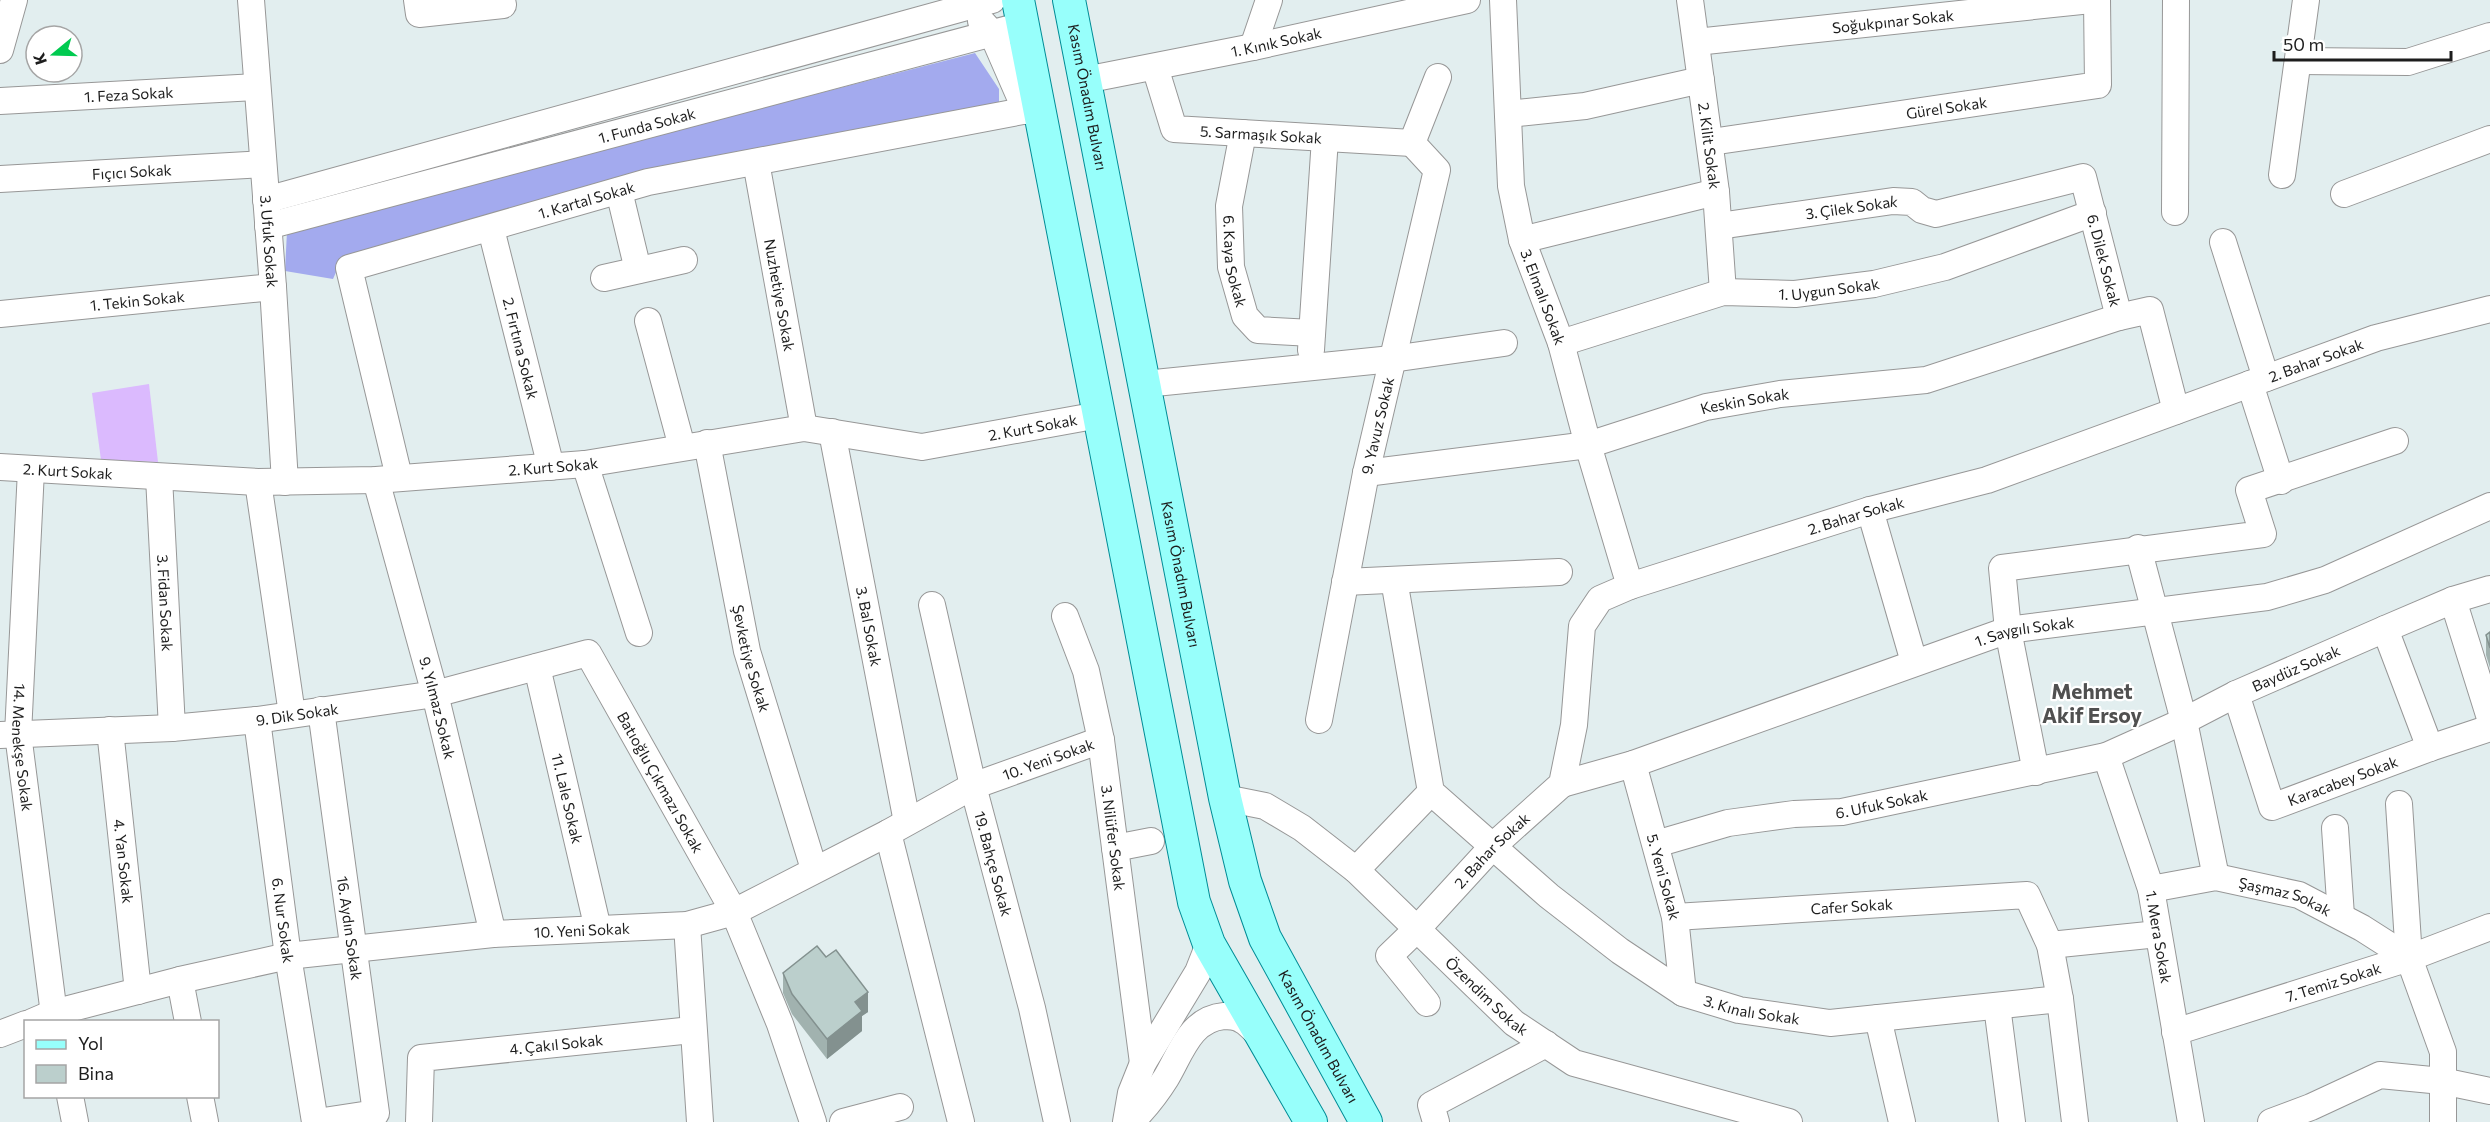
<svg xmlns="http://www.w3.org/2000/svg" width="2490" height="1122" font-family="Commissioner,sans-serif">
  <style>
    .grass { fill: #a3aaee }
    .park { fill: #dbbafe }
    .lines { fill: none; stroke-linecap: round; stroke-linejoin: round }
    .minor-casing { stroke: #979797; stroke-width: 28 }
    .major-casing { stroke: #008c96; stroke-width: 34 }
    .minor { stroke: #fff; stroke-width: 26 }
    .major { stroke: #97fffb; stroke-width: 32 }
    .wall { fill: #a1b2af }
    .shaded-wall { fill: #83918f }
    .building { fill: #bbcfcc; stroke: #83918f; stroke-width: 1.5 }
    .labels { text-anchor: middle; dominant-baseline: central; stroke-width: 4.5; stroke-linejoin: round; paint-order: stroke }
    .street-label { font-size: 15px; fill: #1d1d1d; stroke: #fff }
    .district-label { font-size: 21px; font-weight: bold; fill: #505050; stroke: #fff }
  </style>
  <rect width="100%" height="100%" fill="#e2eeef"/>
  <path class="grass" d="M975,53L999,89V103L968,112L341,261L333,279L285,271L287,231Z"/>
  <path class="park" d="M149,384L158,462L101,460L92,393Z"/>
  <g class="lines">
    <defs>
      <g id="minor">
        <path id="s1" d="M251,0L273,287L285,482"/>
        <path d="M417,0L419,14L503,5L502,0"/>
        <path id="s2" d="M1503,0L1511,186L1522,240L1561,343L1588,445L1630,586"/>
        <path id="s3" d="M1690,0L1716,192L1723,292"/>
        <path d="M981,21L992,33L1026,111"/>
        <path id="s4" d="M1696,42L2091,0"/>
        <path d="M1253,47L1269,0"/>
        <path d="M0,50L14,0"/>
        <path d="M2298,61L2408,62L2490,36"/>
        <path id="s5" d="M1155,67L1174,129L1412,143"/>
        <path id="s6" d="M1085,80L1253,47L1467,0"/>
        <path id="s7" d="M0,101L257,87"/>
        <path d="M1508,114L1585,106L1701,80"/>
        <path id="s8" d="M1243,133L1229,206L1231,267L1245,316L1258,330L1312,333"/>
        <path id="s9" d="M1711,142L2098,85L2097,0"/>
        <path d="M1412,143L1438,77"/>
        <path id="s10" d="M756,162L804,428"/>
        <path d="M2282,175L2306,0"/>
        <path id="s11" d="M0,179L263,164"/>
        <path d="M619,191L638,270"/>
        <path d="M2344,194L2490,139"/>
        <path d="M266,200L992,0"/>
        <path d="M2175,212L2176,0"/>
        <path id="s12" d="M268,226L1023,25"/>
        <path id="s13" d="M1719,226L1893,201L1912,202L1922,210L1936,214L2083,177L2119,317L2150,310L2176,411"/>
        <path id="s14" d="M491,229L551,467"/>
        <path d="M1522,240L1716,192"/>
        <path d="M2223,242L2266,378"/>
        <path d="M604,278L684,260"/>
        <path id="s15" d="M0,314L273,287"/>
        <path d="M648,321L682,447"/>
        <path id="s16" d="M1561,343L1723,292L1795,294L1874,284L1945,267L2093,213"/>
        <path d="M1311,350L1325,138"/>
        <path d="M1145,384L1392,359L1504,343"/>
        <path d="M2250,384L2281,481"/>
        <path id="s17" d="M832,432L907,822"/>
        <path id="s18" d="M707,443L747,651L814,869"/>
        <path d="M585,464L639,633"/>
        <path id="s19" d="M0,467L258,482L376,480L585,464L804,428L922,447L1099,415"/>
        <path id="s20" d="M31,470L18,734L55,1022"/>
        <path id="s21" d="M1366,473L1588,445L1706,407L1780,394L1926,380L2119,317"/>
        <path id="s22" d="M159,477L172,728"/>
        <path id="s23" d="M399,477L349,268L648,182L1039,108"/>
        <path id="s24" d="M376,480L435,694L493,934"/>
        <path d="M258,482L292,714"/>
        <path d="M1870,510L1914,662"/>
        <path d="M2138,548L2184,721L2216,877"/>
        <path id="s25" d="M1394,580L1431,792L1549,896L1620,951L1683,993L1739,1010L1830,1023L2060,999"/>
        <path d="M1345,582L1559,572"/>
        <path d="M2453,600L2490,718"/>
        <path id="s26" d="M932,605L973,786L1032,1008L1057,1122"/>
        <path id="s27" d="M1065,616L1086,671L1101,740L1143,1063"/>
        <path d="M2385,629L2430,748"/>
        <path id="s28" d="M537,667L598,929"/>
        <path id="s29" d="M2236,694L2272,807L2430,748L2490,728"/>
        <path id="s30" d="M257,720L288,956L315,1122"/>
        <path id="s31" d="M1319,720L1366,473L1437,170L1412,143"/>
        <path id="s32" d="M110,730L138,991"/>
        <path id="s33" d="M0,735L172,728L257,720L435,694L588,653L734,912L780,1024L813,1122"/>
        <path id="s34" d="M2106,756L2151,889L2191,1122"/>
        <path id="s35" d="M1633,764L1675,917L1683,993"/>
        <path d="M2036,772L2008,630L2002,568L2263,534L2249,490L2395,441"/>
        <path id="s36" d="M1562,784L1633,764L2008,630L2267,597L2325,580L2490,506"/>
        <path id="s37" d="M1225,798L1265,806L1302,828L1356,870L1514,1023L1574,1063L1789,1122"/>
        <path d="M2399,804L2409,958L2443,1052V1122"/>
        <path d="M2335,828L2341,916"/>
        <path d="M888,833L961,1122"/>
        <path id="s38" d="M1656,844L1728,823L1794,814L1842,812L2106,756L2184,721L2236,694L2385,629L2453,600L2490,589"/>
        <path d="M1115,848L1151,841"/>
        <path d="M1356,870L1431,792"/>
        <path id="s39" d="M2151,889L2216,877L2299,895L2362,928L2409,958"/>
        <path id="s40" d="M1675,917L2027,895L2050,945L2060,999L2075,1122"/>
        <path d="M687,925L700,1122"/>
        <path d="M2050,945L2158,934"/>
        <path d="M180,980L188,1022"/>
        <path id="s41" d="M1427,1003L1389,956L1417,929L1494,845L1562,784L1574,725L1582,626L1600,599L1630,586L1870,510L1987,480L2376,338L2490,309"/>
        <path d="M1997,1006L2012,1122"/>
        <path d="M1878,1018L1902,1122"/>
        <path id="s42" d="M32,1022L53,1013L180,980L288,956L493,934L687,925L734,912L888,833L973,786L1101,740"/>
        <path id="s43" d="M2175,1032L2409,958L2490,927"/>
        <path d="M0,1034L26,1024"/>
        <path d="M70,1096L75,1122"/>
        <path d="M200,1096L205,1122"/>
        <path d="M317,1122L376,1113L321,710"/>
        <path id="s44" d="M419,1122L421,1058L692,1030"/>
        <path d="M843,1122L900,1107"/>
        <path d="M1126,1122L1131,1093L1143,1063L1198,972L1209,944"/>
        <path d="M1131,1122C1144,1109 1156,1094 1166,1078C1181,1053 1190,1019 1224,1016C1230,1016 1236,1016 1242,1020C1248,1023 1254,1030 1259,1035"/>
        <path d="M1436,1122L1431,1105L1546,1044"/>
        <path d="M2271,1122L2311,1107L2380,1075L2442,1081L2490,1091"/>
      </g>
      <g id="major">
        <path d="M1018,0L1194,902L1209,944L1311,1122"/>
        <path id="s45" d="M1069,0L1225,798L1245,881L1265,938L1366,1122"/>
      </g>
    </defs>
    <use href="#minor" class="minor-casing"/>
    <use href="#major" class="major-casing"/>
    <use href="#minor" class="minor"/>
    <use href="#major" class="major"/>
  </g>
  <path class="wall" d="M2490,632V668L2486,655V635Z
    M783,973L868,1012L862,1016V1031L827,1059L792,1014L783,993Z"/>
  <path class="shaded-wall" d="M868,992V1012L862,1016V1031L827,1059V1039L855,1002Z"/>
  <path class="building" d="M2490,632V648L2486,635Z
    M817,946L826,957L836,950L868,992L855,1002L862,1011L827,1039L792,994L783,973Z"/>
  <g class="labels">
    <g class="street-label">
      <text stroke="none"><textPath href="#s4" startOffset="198">Soğukpınar Sokak</textPath></text>
      <text stroke="none"><textPath href="#s6" startOffset="195">1. Kınık Sokak</textPath></text>
      <text stroke="none"><textPath href="#s7" startOffset="129">1. Feza Sokak</textPath></text>
      <text stroke="none"><textPath href="#s45" startOffset="99">Kasım Önadım Bulvarı</textPath></text>
      <text stroke="none"><textPath href="#s9" startOffset="238">Gürel Sokak</textPath></text>
      <text stroke="none"><textPath href="#s12" startOffset="392">1. Funda Sokak</textPath></text>
      <text stroke="none"><textPath href="#s5" startOffset="152">5. Sarmaşık Sokak</textPath></text>
      <text stroke="none"><textPath href="#s3" startOffset="147">2. Kilit Sokak</textPath></text>
      <text stroke="none"><textPath href="#s11" startOffset="132">Fıçıcı Sokak</textPath></text>
      <text stroke="none"><textPath href="#s23" startOffset="462">1. Kartal Sokak</textPath></text>
      <text stroke="none"><textPath href="#s13" startOffset="134">3. Çilek Sokak</textPath></text>
      <text stroke="none"><textPath href="#s1" startOffset="242">3. Ufuk Sokak</textPath></text>
      <text stroke="none"><textPath href="#s13" startOffset="460">6. Dilek Sokak</textPath></text>
      <text stroke="none"><textPath href="#s8" startOffset="130">6. Kaya Sokak</textPath></text>
      <text stroke="none"><textPath href="#s16" startOffset="276">1. Uygun Sokak</textPath></text>
      <text stroke="none"><textPath href="#s10" startOffset="135">Nuzhetiye Sokak</textPath></text>
      <text stroke="none"><textPath href="#s2" startOffset="302">3. Elmalı Sokak</textPath></text>
      <text stroke="none"><textPath href="#s15" startOffset="138">1. Tekin Sokak</textPath></text>
      <text stroke="none"><textPath href="#s14" startOffset="123">2. Fırtına Sokak</textPath></text>
      <text stroke="none"><textPath href="#s41" startOffset="1252">2. Bahar Sokak</textPath></text>
      <text stroke="none"><textPath href="#s21" startOffset="387">Keskin Sokak</textPath></text>
      <text stroke="none"><textPath href="#s31" startOffset="300">9. Yavuz Sokak</textPath></text>
      <text stroke="none"><textPath href="#s19" startOffset="1040">2. Kurt Sokak</textPath></text>
      <text stroke="none"><textPath href="#s19" startOffset="554">2. Kurt Sokak</textPath></text>
      <text stroke="none"><textPath href="#s19" startOffset="68">2. Kurt Sokak</textPath></text>
      <text stroke="none"><textPath href="#s41" startOffset="766">2. Bahar Sokak</textPath></text>
      <text stroke="none"><textPath href="#s45" startOffset="585">Kasım Önadım Bulvarı</textPath></text>
      <text stroke="none"><textPath href="#s22" startOffset="126">3. Fidan Sokak</textPath></text>
      <text stroke="none"><textPath href="#s17" startOffset="198">3. Bal Sokak</textPath></text>
      <text stroke="none"><textPath href="#s36" startOffset="488">1. Saygılı Sokak</textPath></text>
      <text stroke="none"><textPath href="#s18" startOffset="220">Şevketiye Sokak</textPath></text>
      <text stroke="none"><textPath href="#s38" startOffset="669">Baydüz Sokak</textPath></text>
      <text stroke="none"><textPath href="#s24" startOffset="236">9. Yılmaz Sokak</textPath></text>
      <text stroke="none"><textPath href="#s33" startOffset="298">9. Dik Sokak</textPath></text>
      <text stroke="none"><textPath href="#s20" startOffset="278">14. Menekşe Sokak</textPath></text>
      <text stroke="none"><textPath href="#s42" startOffset="1064">10. Yeni Sokak</textPath></text>
      <text stroke="none"><textPath href="#s29" startOffset="194">Karacabey Sokak</textPath></text>
      <text stroke="none"><textPath href="#s33" startOffset="744">Batıoğlu Çıkmazı Sokak</textPath></text>
      <text stroke="none"><textPath href="#s28" startOffset="135">11. Lale Sokak</textPath></text>
      <text stroke="none"><textPath href="#s38" startOffset="230">6. Ufuk Sokak</textPath></text>
      <text stroke="none"><textPath href="#s27" startOffset="228">3. Nilüfer Sokak</textPath></text>
      <text stroke="none"><textPath href="#s41" startOffset="208">2. Bahar Sokak</textPath></text>
      <text stroke="none"><textPath href="#s32" startOffset="132">4. Yan Sokak</textPath></text>
      <text stroke="none"><textPath href="#s26" startOffset="266">19. Bahçe Sokak</textPath></text>
      <text stroke="none"><textPath href="#s35" startOffset="117">5. Yeni Sokak</textPath></text>
      <text stroke="none"><textPath href="#s39" startOffset="138">Şaşmaz Sokak</textPath></text>
      <text stroke="none"><textPath href="#s40" startOffset="177">Cafer Sokak</textPath></text>
      <text stroke="none"><textPath href="#s30" startOffset="202">6. Nur Sokak</textPath></text>
      <text transform="translate(350 928) rotate(82)">16. Aydın Sokak</text>
      <text stroke="none"><textPath href="#s42" startOffset="560">10. Yeni Sokak</textPath></text>
      <text stroke="none"><textPath href="#s34" startOffset="189">1. Mera Sokak</textPath></text>
      <text stroke="none"><textPath href="#s43" startOffset="166">7. Temiz Sokak</textPath></text>
      <text stroke="none"><textPath href="#s37" startOffset="334">Özendim Sokak</textPath></text>
      <text stroke="none"><textPath href="#s25" startOffset="609">3. Kınalı Sokak</textPath></text>
      <text stroke="none"><textPath href="#s45" startOffset="1071">Kasım Önadım Bulvarı</textPath></text>
      <text stroke="none"><textPath href="#s44" startOffset="200">4. Çakıl Sokak</textPath></text>
    </g>
    <g class="district-label">
      <text x="2092" y="690">Mehmet<tspan x="2092" dy="24">Akif Ersoy</tspan></text>
    </g>
  </g>
  <rect x="24" y="1020" width="195" height="78" fill="#ffffff" stroke="#a5a5a5" stroke-width="1.5"/>
  <rect x="36" y="1040" width="30" height="9" fill="#97fffb" stroke="#a5a5a5" stroke-width="1.5"/>
  <text x="78" y="1050" font-size="18" fill="#1d1d1d">Yol</text>
  <rect x="36" y="1065" width="30" height="18" fill="#bbcfcc" stroke="#a5a5a5" stroke-width="1.5"/>
  <text x="78" y="1080" font-size="18" fill="#1d1d1d">Bina</text>
  <g transform="translate(54 54) rotate(251)"><circle r="28" fill="#ffffff" stroke="#a5a5a5" stroke-width="1.5"/>
  <path d="M0-4.5L10 22L0 15L-10 22Z" fill="#00ca50"/>
  <text y="-9" font-size="16" font-weight="bold" text-anchor="middle" fill="#1d1d1d">K</text>
  </g>
  <path d="M2274 51v9h177v-9" fill="none" stroke="#1d1d1d" stroke-width="3"/>
  <text x="2283" y="51" font-size="18" fill="#1d1d1d" stroke="#ffffff" stroke-width="4.5" paint-order="stroke">50 m</text>
</svg>
